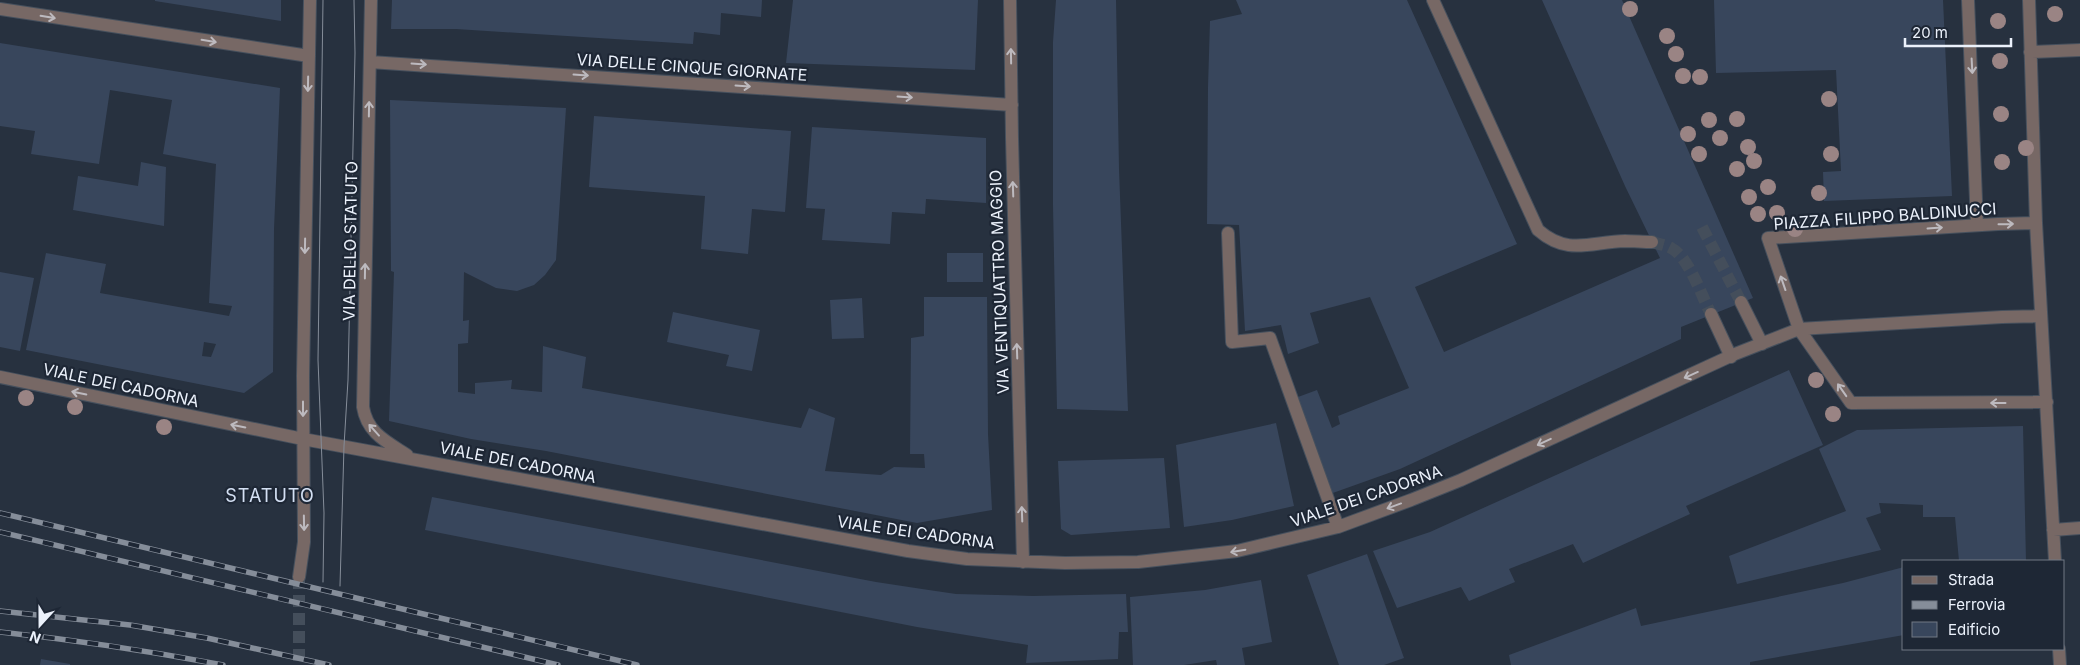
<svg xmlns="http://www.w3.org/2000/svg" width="2080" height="665" font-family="Inter,sans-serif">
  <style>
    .building { fill: #38465c; fill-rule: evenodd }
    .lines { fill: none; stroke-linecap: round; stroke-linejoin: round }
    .minor-tunnel { stroke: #444e5b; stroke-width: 12; stroke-dasharray: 12 6; stroke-linecap: butt }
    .minor-casing { stroke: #46505d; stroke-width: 14 }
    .minor { stroke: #776865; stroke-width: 12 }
    .tram { stroke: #858d99; stroke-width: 1 }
    .rail-casing { stroke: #858d99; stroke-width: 5.5 }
    .rail { stroke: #1e2735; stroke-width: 4; stroke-dasharray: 11; stroke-linecap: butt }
    .tree { fill: #9a8484 }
    .oneway { stroke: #bdbabf }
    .labels { text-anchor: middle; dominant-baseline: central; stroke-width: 4.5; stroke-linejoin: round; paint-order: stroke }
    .street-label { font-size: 16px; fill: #ebf1fb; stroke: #1e2735 }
    .neighbourhood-label { font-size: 18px; letter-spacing: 1px; fill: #d4e0f3; stroke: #1e2735 }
  </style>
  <rect width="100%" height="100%" fill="#27313f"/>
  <path class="building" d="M155,0H281V21L155,1Z
    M392,0H762L761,17L721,13L720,35L694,32L693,44L456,29H391Z
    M793,0H978L975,70L786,63Z
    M1056,0H1116L1119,169L1128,411L1057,409L1053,205V42Z
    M1236,0H1407L1517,244L1415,287L1444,352L1660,258L1625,186L1542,0H1622L1753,298L1681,327V339L1400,469L1330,494L1298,397L1317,390L1332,428L1340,424L1338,416L1409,388L1370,297L1310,313L1319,343L1288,354L1281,325L1245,331L1239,225L1207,224L1208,87L1210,21L1242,14Z
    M1714,0H1943L1952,196L1824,201L1823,172L1841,171L1836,70L1716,73Z
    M0,43L280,88L274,229L273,372L244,393L26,350L46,253L106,264L100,293L229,316L232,306L209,303L216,164L163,154L172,100L110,90L99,164L31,154L35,131L0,126ZM204,342L216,344L211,357L202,356Z
    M390,100L566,108L556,260L545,275L534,285L517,291L496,288L464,272L463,321L469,320L468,343L458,344V392L475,394V383L512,380L511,389L542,392L543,346L586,357L582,388L801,428L809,408L835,418L825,471L881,475L894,467L925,468L924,454H910L911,338L924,336V297H987L988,434L992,510L917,523L546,451L471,439L389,421L394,272L391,271Z
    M594,116L791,131L785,212L752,209L748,254L701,249L705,196L589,187Z
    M812,127L986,138V203L926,199L925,214L892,212L890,244L822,240L825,209L806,208Z
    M141,162L166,167L164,226L73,210L78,176L138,186Z
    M947,253H983V282H947Z
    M0,272L34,278L20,351L0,347Z
    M862,298L864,338L832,339L830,300Z
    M673,312L760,330L752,371L726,366L729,355L667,342Z
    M1789,370L1823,445L1686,506L1690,514L1583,563L1573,544L1509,569L1515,582L1469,601L1461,587L1397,608L1373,551L1430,532Z
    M1276,423L1294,506L1232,520L1184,527L1176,445Z
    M2023,426L2026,561H1959L1955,517H1923V505L1879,503L1881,513L1866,518L1881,550L1737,584L1729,556L1846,511L1819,449L1857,430Z
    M1164,458L1170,528L1071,535L1061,529L1058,461Z
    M432,497L876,582L922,589L956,594L1033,596L1126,594L1128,632H1119L1118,659L1026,663L1028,645L917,627L425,530Z
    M1367,554L1404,658L1384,665H1339L1307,575Z
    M1904,567V635L1750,662V665H1511L1509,655L1636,608L1641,626L1843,583Z
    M1261,580L1272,642L1242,648L1245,665H1217L1216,660L1184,665H1133L1130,597L1205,590Z
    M41,659L70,664V665H40Z"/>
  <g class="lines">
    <path class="minor-tunnel" d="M1702,227L1741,302
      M1652,242C1658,244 1666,245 1671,248C1689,257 1702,297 1711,314
      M299,577V665"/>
    <defs>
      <path id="minor" d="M371,0L363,407C367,433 387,442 407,455
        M1010,0L1012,138L1023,562
        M1433,0L1538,230C1568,256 1590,242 1625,241C1634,241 1643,242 1652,242
        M1968,0L1977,225
        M2029,0L2036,223L2055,561
        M0,9L309,56
        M2030,52L2080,50
        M370,62L1012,105
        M2036,223L1998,224L1768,238L1799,329L1851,403L2047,402
        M1228,233L1232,342L1270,338L1338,527
        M1741,302L1762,344
        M1711,314L1731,357
        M0,377L303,439L908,551L967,559L1065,563L1138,562L1237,551L1338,527L1411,500L1461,480L1735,354L1799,329L2002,317L2041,316
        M2053,530L2080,528
        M299,577L304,542L303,376L310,0
        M2059,649L2060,665"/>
    </defs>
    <use href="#minor" class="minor-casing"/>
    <use href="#minor" class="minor"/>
    <path class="tram" d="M323,0L318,360L324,513L323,582
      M340,586L344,446L348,380L355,53L354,0"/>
    <defs>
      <path id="rail" d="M0,513L637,665
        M0,532L558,665
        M0,611L130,625L207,638L329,665
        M0,632C75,640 149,651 223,665"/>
    </defs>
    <use href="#rail" class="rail-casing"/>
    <use href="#rail" class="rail"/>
  </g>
  <g class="tree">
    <circle cx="1630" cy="9" r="8"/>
    <circle cx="2055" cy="14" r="8"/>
    <circle cx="1998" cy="21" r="8"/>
    <circle cx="1667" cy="36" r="8"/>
    <circle cx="1676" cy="54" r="8"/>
    <circle cx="2000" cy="61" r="8"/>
    <circle cx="1683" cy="76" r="8"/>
    <circle cx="1700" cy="77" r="8"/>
    <circle cx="1829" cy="99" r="8"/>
    <circle cx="2001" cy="114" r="8"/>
    <circle cx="1737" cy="119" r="8"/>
    <circle cx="1709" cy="120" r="8"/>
    <circle cx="1688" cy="134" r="8"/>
    <circle cx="1720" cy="138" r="8"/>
    <circle cx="1748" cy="147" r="8"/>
    <circle cx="2026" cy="148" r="8"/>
    <circle cx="1699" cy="154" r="8"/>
    <circle cx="1831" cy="154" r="8"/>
    <circle cx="1754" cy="161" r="8"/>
    <circle cx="2002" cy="162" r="8"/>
    <circle cx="1737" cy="169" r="8"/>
    <circle cx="1768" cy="187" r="8"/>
    <circle cx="1819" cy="193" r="8"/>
    <circle cx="1749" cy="197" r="8"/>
    <circle cx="1777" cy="213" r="8"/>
    <circle cx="1758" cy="214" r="8"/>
    <circle cx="1795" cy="229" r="8"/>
    <circle cx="1816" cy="380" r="8"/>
    <circle cx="26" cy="398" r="8"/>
    <circle cx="75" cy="407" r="8"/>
    <circle cx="1833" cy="414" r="8"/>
    <circle cx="164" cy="427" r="8"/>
  </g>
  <defs><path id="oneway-shaft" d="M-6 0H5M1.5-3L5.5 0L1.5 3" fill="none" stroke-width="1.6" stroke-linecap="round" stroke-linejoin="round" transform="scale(1.25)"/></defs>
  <g class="oneway">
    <use href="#oneway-shaft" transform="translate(48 17) rotate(9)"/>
    <use href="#oneway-shaft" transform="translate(209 41) rotate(9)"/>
    <use href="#oneway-shaft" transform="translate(1011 56) rotate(-91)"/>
    <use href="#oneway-shaft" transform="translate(419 64) rotate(4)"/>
    <use href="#oneway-shaft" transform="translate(1972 66) rotate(87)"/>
    <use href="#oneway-shaft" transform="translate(581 75) rotate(4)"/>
    <use href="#oneway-shaft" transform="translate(308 84) rotate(91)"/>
    <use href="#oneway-shaft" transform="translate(743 86) rotate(4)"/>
    <use href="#oneway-shaft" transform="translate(905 97) rotate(4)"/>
    <use href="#oneway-shaft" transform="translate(369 109) rotate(-89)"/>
    <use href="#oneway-shaft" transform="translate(1013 189) rotate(-92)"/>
    <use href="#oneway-shaft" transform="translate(2006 224) rotate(-1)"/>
    <use href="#oneway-shaft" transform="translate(1935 228) rotate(-4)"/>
    <use href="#oneway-shaft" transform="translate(305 246) rotate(91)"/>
    <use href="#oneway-shaft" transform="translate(365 271) rotate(-89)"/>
    <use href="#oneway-shaft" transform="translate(1783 283) rotate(-109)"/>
    <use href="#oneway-shaft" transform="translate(1017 351) rotate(-92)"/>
    <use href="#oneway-shaft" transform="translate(1691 375) rotate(156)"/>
    <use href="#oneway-shaft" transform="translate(1842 390) rotate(-125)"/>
    <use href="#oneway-shaft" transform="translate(79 393) rotate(-168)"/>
    <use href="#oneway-shaft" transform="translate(1998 403) rotate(180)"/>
    <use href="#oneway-shaft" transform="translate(303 409) rotate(90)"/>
    <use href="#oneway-shaft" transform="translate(238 426) rotate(-169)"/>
    <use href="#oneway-shaft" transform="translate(374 430) rotate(-132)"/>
    <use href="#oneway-shaft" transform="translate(1544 442) rotate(155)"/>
    <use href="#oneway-shaft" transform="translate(1394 506) rotate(160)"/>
    <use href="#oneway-shaft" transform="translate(1022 514) rotate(-92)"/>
    <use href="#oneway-shaft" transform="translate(304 523) rotate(89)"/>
    <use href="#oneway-shaft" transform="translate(1238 551) rotate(170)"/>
  </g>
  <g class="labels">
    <g class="street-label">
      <text transform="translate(692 67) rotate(4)">VIA DELLE CINQUE GIORNATE</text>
      <text transform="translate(1885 216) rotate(-4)">PIAZZA FILIPPO BALDINUCCI</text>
      <text transform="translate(350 241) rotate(-89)">VIA DELLO STATUTO</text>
      <text transform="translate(999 282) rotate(-92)">VIA VENTIQUATTRO MAGGIO</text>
      <text transform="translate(121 385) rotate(12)">VIALE DEI CADORNA</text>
      <text transform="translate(518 462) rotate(11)">VIALE DEI CADORNA</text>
      <text transform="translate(1366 496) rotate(-19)">VIALE DEI CADORNA</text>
      <text transform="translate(916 532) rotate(8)">VIALE DEI CADORNA</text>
    </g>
    <g class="neighbourhood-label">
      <text x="270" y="495">STATUTO</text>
    </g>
  </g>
  <rect x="1902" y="560" width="162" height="90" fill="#1e2735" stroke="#707884"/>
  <rect x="1912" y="576" width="25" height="8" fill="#776865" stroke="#707884"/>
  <text x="1948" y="585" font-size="15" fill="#ebf1fb">Strada</text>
  <rect x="1912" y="601" width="25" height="8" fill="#858d99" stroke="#707884"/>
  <text x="1948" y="610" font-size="15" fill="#ebf1fb">Ferrovia</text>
  <rect x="1912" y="622" width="25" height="15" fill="#38465c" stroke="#707884"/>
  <text x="1948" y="635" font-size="15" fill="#ebf1fb">Edificio</text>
  <g transform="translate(40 625) rotate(201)" stroke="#1e2735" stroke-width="4" paint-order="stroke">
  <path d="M0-4L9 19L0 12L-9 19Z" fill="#ebf1fb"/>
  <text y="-8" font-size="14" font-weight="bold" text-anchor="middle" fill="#ebf1fb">N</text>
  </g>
  <path d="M1905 38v8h106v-8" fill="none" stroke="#ebf1fb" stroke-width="2.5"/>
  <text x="1912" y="38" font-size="15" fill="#ebf1fb" stroke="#1e2735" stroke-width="4" paint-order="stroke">20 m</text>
</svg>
